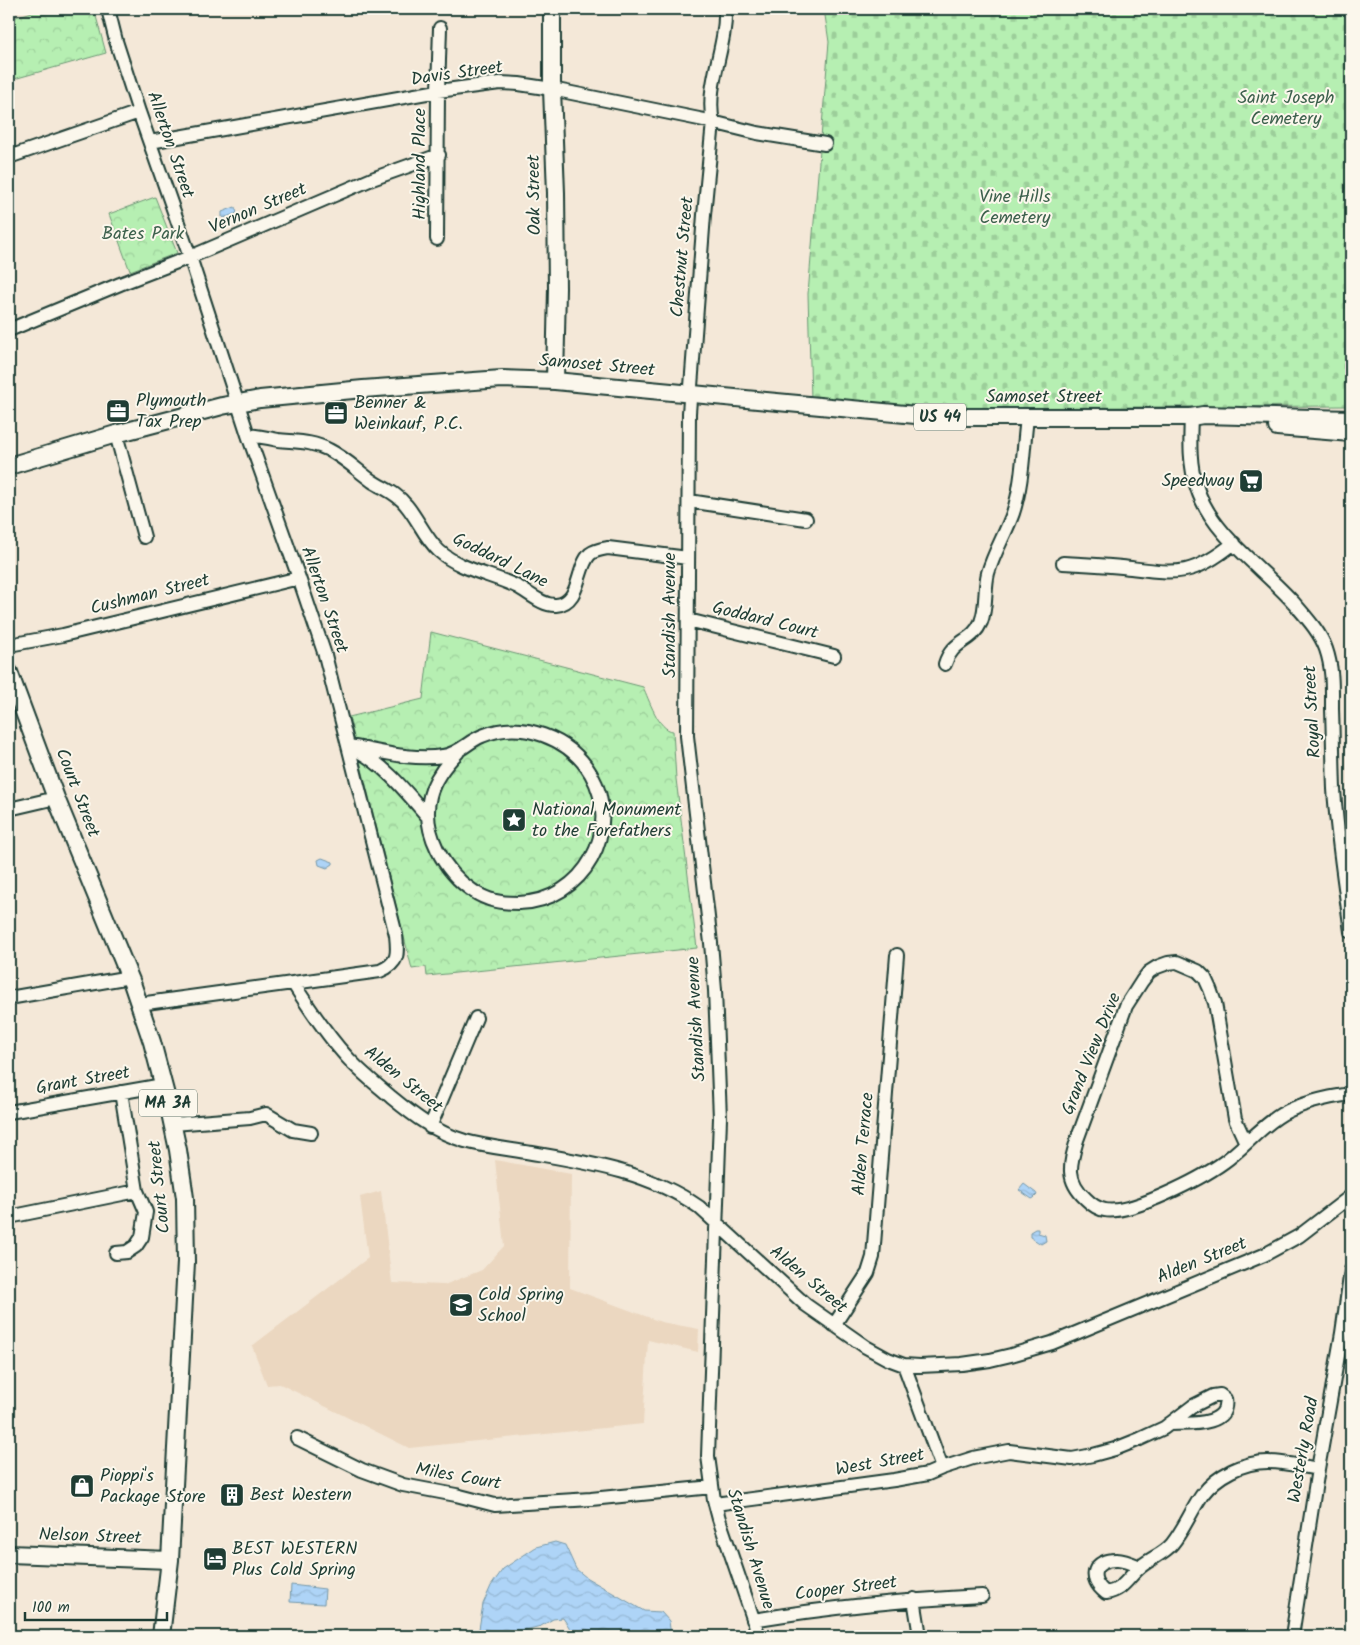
<svg xmlns="http://www.w3.org/2000/svg" width="1360" height="1645" font-family="Kalam,sans-serif">
  <style>
    .built { fill: #ebd7c0 }
    .forest { fill: url(#forest-crowns); stroke: #6a9673 }
    .cemetery { fill: url(#cemetery-stones); stroke: #6a9673 }
    .water { fill: url(#water-waves); stroke: #7598a9 }
    .lines { fill: none; stroke-linecap: round; stroke-linejoin: round }
    .minor-casing { stroke: #1f3d34; stroke-width: 16 }
    .major-casing { stroke: #1f3d34; stroke-width: 20 }
    .minor { stroke: #fbf7ec; stroke-width: 12 }
    .major { stroke: #fbf7ec; stroke-width: 16 }
    .labels { text-anchor: middle; dominant-baseline: central; stroke-width: 4; stroke-linejoin: round; paint-order: stroke }
    .shield { fill: #fbf7ec; stroke: #61756b; stroke-width: 1 }
    .shield-label { font-size: 16px; font-weight: bold; fill: #1f3d34 }
    .street-label { font-size: 18px; fill: #1f3d34; stroke: #fbf7ec }
    .park-label { font-size: 18px; fill: #3d614d; stroke: #fbf7ec }
    .poi-label { font-size: 18px; fill: #1f3d34; stroke: #fbf7ec; text-anchor: start }
  </style>
  <defs>
    <pattern id="forest-crowns" width="20" height="18" patternUnits="userSpaceOnUse" patternTransform="scale(1.25)"><rect width="20" height="18" fill="#b6efb2"/><path d="M2 6a3 3 0 1 1 6 0M12 15a3 3 0 1 1 6 0" fill="none" stroke="#9cce9a"/></pattern>
    <pattern id="cemetery-stones" width="16" height="16" patternUnits="userSpaceOnUse" patternTransform="scale(1.25)"><rect width="16" height="16" fill="#b6efb2"/><path d="M2 7V4a2 2 0 0 1 4 0v3zM10 15v-3a2 2 0 0 1 4 0v3z" fill="#9cce9a"/></pattern>
    <pattern id="water-waves" width="16" height="10" patternUnits="userSpaceOnUse" patternTransform="scale(1.25)"><rect width="16" height="10" fill="#aed4f7"/><path d="M0 5q4-4 8 0t8 0" fill="none" stroke="#95b7d4"/></pattern>
  </defs>
  <rect width="100%" height="100%" fill="#f4e8d8"/>
  <filter id="ink" filterUnits="userSpaceOnUse"><feTurbulence type="fractalNoise" baseFrequency=".02" numOctaves="2"/><feDisplacementMap in="SourceGraphic" scale="10" xChannelSelector="R" yChannelSelector="G"/><feConvolveMatrix kernelMatrix="1 2 1 2 8 2 1 2 1" color-interpolation-filters="sRGB"/></filter>
  <g filter="url(#ink)">
    <path class="built" d="M495,1160L571,1174L570,1288L661,1322L699,1329L698,1352L648,1340L643,1424L409,1448L280,1384L267,1385L252,1346L368,1258L360,1197L381,1191L392,1283L444,1285L482,1270L504,1246Z"/>
    <path class="forest" d="M42,9H94L106,53L14,79L9,63V19Z
      M155,197L177,253L130,271L109,214Z
      M431,632L643,687C649,699 658,730 673,731L676,779L697,948L427,976L426,967L412,969L349,717L423,699Z"/>
    <path class="cemetery" d="M824,9H1351V406L947,408L811,399L808,294L829,42Z"/>
    <path class="water" d="M235,207L237,213L224,218L222,217V212Z
      M322,858L333,862V864L327,868L319,865L318,860Z
      M1024,1184L1036,1193L1037,1195L1034,1198L1032,1199L1019,1190Z
      M1035,1229H1038V1233L1045,1235L1046,1241L1041,1244L1030,1237V1232Z
      M555,1542L565,1545L576,1569L587,1578L644,1611L661,1612L669,1621L671,1636H572L569,1627L563,1618L553,1619L541,1626L505,1635L488,1634L479,1629L483,1604L491,1586L503,1569L536,1547Z
      M291,1585L325,1589L324,1604L290,1602Z"/>
    <g class="lines">
      <defs>
        <path id="minor" d="M108,9L116,41L139,112L190,257L248,435L299,578L325,655L396,935C398,954 399,963 380,971L139,1004
          M725,9C727,47 705,85 713,122L704,215L689,413L687,736L711,943L715,990L720,1118L708,1456L714,1500L719,1519L759,1636
          M150,142L438,91L500,83L519,84L552,89L704,120L757,133L825,144
          M9,157L139,112
          M437,239L438,91L440,28
          M9,330L120,284L190,257L372,179L439,155
          M1191,417C1190,441 1189,465 1197,488C1212,535 1262,567 1294,603C1306,617 1320,632 1326,649C1333,669 1332,689 1332,709C1333,736 1333,763 1334,789C1337,837 1345,885 1351,932
          M116,434L144,537
          M248,435C258,436 268,438 278,440C297,442 312,441 329,450C345,458 358,471 372,481C384,489 397,493 406,505C418,519 425,538 439,551C460,570 494,575 518,587C529,593 543,606 556,605C581,603 576,568 590,554C595,550 602,549 608,548L688,558
          M689,501L806,519
          M1063,563C1083,564 1102,565 1122,567C1174,573 1190,579 1234,543
          M688,620L834,656
          M9,645L63,635L299,578
          M945,664C952,640 972,643 981,622C987,607 984,589 988,573C994,552 1006,533 1013,513C1023,483 1023,449 1027,418
          M349,746C379,751 412,761 443,756C459,754 467,742 482,736C521,719 570,738 591,774C623,830 584,901 519,903C501,903 488,901 473,891C444,872 421,831 430,796C434,779 445,765 458,752
          M358,751C386,766 407,793 428,817
          M9,809L56,798
          M293,983C309,1008 326,1034 346,1056C359,1071 376,1084 391,1097C414,1116 435,1132 465,1141C487,1147 509,1149 532,1153C590,1163 649,1172 699,1207L806,1305L866,1347L888,1359L904,1365L920,1366L962,1364L990,1360L1011,1355L1052,1343L1264,1255L1299,1236L1351,1196
          M9,998L130,977
          M9,1112L163,1085
          M173,1124L250,1118L266,1114L293,1130L311,1133
          M430,1127L476,1018
          M1246,1143L1235,1119L1215,1003L1210,989L1205,978L1198,971L1177,962L1168,963L1157,967L1149,972L1142,981L1126,1006L1077,1140C1070,1164 1065,1180 1086,1199C1091,1204 1098,1209 1105,1210C1131,1215 1202,1178 1224,1162C1244,1148 1260,1127 1282,1114C1302,1103 1329,1097 1351,1094
          M9,1217L137,1191
          M116,1253L127,1252L136,1246L142,1237L146,1212L137,1191L121,1092
          M834,1325L868,1273L873,1257L897,955
          M297,1438L362,1470L403,1485L456,1495L495,1505L591,1499L712,1487
          M942,1468L973,1458L1009,1451L1072,1459L1093,1455L1115,1449L1140,1439L1164,1428L1193,1406L1213,1396L1220,1395L1225,1399C1230,1428 1185,1423 1169,1424
          M715,1504L894,1480L928,1474L942,1468L904,1365
          M1140,1567C1133,1564 1124,1560 1117,1560C1094,1559 1086,1578 1106,1593C1123,1590 1127,1579 1138,1569C1148,1559 1163,1555 1172,1544C1184,1529 1191,1511 1202,1495C1217,1475 1243,1462 1268,1462C1284,1462 1302,1466 1318,1469
          M914,1599L920,1636
          M753,1620C830,1607 904,1600 982,1596
          M1292,1636L1318,1469L1342,1333L1351,1270"/>
        <path id="major" d="M552,9V89L556,193L557,288L555,381
          M1277,427L1351,433
          M9,466L116,434L222,406L260,399L363,389L502,379L555,381L937,417H1191L1203,415L1351,419
          M9,672L56,798L132,983L152,1042L167,1099L178,1150L185,1198L186,1262L170,1560L161,1636
          M9,1554L170,1560"/>
      </defs>
      <use href="#minor" class="minor-casing"/>
      <use href="#major" class="major-casing"/>
      <use href="#minor" class="minor"/>
      <use href="#major" class="major"/>
    </g>
  </g>
  <defs>
    <symbol id="office-square" viewBox="-11 -11 22 22"><rect x="-9" y="-9" width="18" height="18" rx="4" fill="#1f3d34" stroke="#fbf7ec"/><path d="M-6-3h4V-5.5h4V-3h4V5H-6ZM-1-4.5V-3h2v-1.5ZM-6 0V1H6V0Z" fill="#fff"/></symbol>
    <symbol id="supermarket-square" viewBox="-11 -11 22 22"><rect x="-9" y="-9" width="18" height="18" rx="4" fill="#1f3d34" stroke="#fbf7ec"/><path d="M-6-5.5h2.5l.6 2H6L4.5 2H-2.5L-4.4-4H-6ZM-1.5 3.2a1.3 1.3 0 1 0 .1 0ZM3 3.2a1.3 1.3 0 1 0 .1 0Z" fill="#fff"/></symbol>
    <symbol id="sight-square" viewBox="-11 -11 22 22"><rect x="-9" y="-9" width="18" height="18" rx="4" fill="#1f3d34" stroke="#fbf7ec"/><path d="M0-6L1.8-2.2L6-1.7L2.9 1.2L3.7 5.4L0 3.3L-3.7 5.4L-2.9 1.2L-6-1.7L-1.8-2.2Z" fill="#fff"/></symbol>
    <symbol id="school-square" viewBox="-11 -11 22 22"><rect x="-9" y="-9" width="18" height="18" rx="4" fill="#1f3d34" stroke="#fbf7ec"/><path d="M0-5L7-2L0 1L-7-2ZM-4 1L0 2.5L4 1V4Q0 6-4 4Z" fill="#fff"/></symbol>
    <symbol id="shop-square" viewBox="-11 -11 22 22"><rect x="-9" y="-9" width="18" height="18" rx="4" fill="#1f3d34" stroke="#fbf7ec"/><path d="M-5-2.5h2.3a2.7 3.5 0 0 1 5.4 0H5L5.5 6h-11ZM-1.5-2.5h3a1.5 2.3 0 0 0-3 0Z" fill="#fff"/></symbol>
    <symbol id="building-square" viewBox="-11 -11 22 22"><rect x="-9" y="-9" width="18" height="18" rx="4" fill="#1f3d34" stroke="#fbf7ec"/><path d="M-4-6H4V6H1V3H-1V6H-4ZM-2.5-4.3h1.7v1.8h-1.7ZM.8-4.3h1.7v1.8H.8ZM-2.5-1h1.7V.8h-1.7ZM.8-1h1.7V.8H.8Z" fill="#fff"/></symbol>
    <symbol id="hotel-square" viewBox="-11 -11 22 22"><rect x="-9" y="-9" width="18" height="18" rx="4" fill="#1f3d34" stroke="#fbf7ec"/><path d="M-6-4.5h1.5V1H6V5H4.5V3h-9V5H-6ZM-4 0a1.8 1.8 0 1 1 3.6 0ZM.5 0V-2.5h3Q6-2.5 6 0Z" fill="#fff"/></symbol>
  </defs>
  <g fill-rule="evenodd">
    <use href="#office-square" x="104" y="397" width="28" height="28"/>
    <use href="#office-square" x="322" y="399" width="28" height="28"/>
    <use href="#supermarket-square" x="1237" y="467" width="28" height="28"/>
    <use href="#sight-square" x="500" y="806" width="28" height="28"/>
    <use href="#school-square" x="447" y="1291" width="28" height="28"/>
    <use href="#shop-square" x="68" y="1472" width="28" height="28"/>
    <use href="#building-square" x="218" y="1481" width="28" height="28"/>
    <use href="#hotel-square" x="201" y="1545" width="28" height="28"/>
  </g>
  <g class="labels">
    <g class="shield">
      <rect x="914" y="403.5" width="52" height="27" rx="4"/>
      <rect x="139" y="1089.5" width="58" height="27" rx="4"/>
    </g>
    <g class="shield-label">
      <text x="940" y="417">US 44</text>
      <text x="168" y="1103">MA 3A</text>
    </g>
    <g class="street-label">
      <text transform="translate(457 74) rotate(-8)">Davis Street</text>
      <text transform="translate(170 145) rotate(71)">Allerton Street</text>
      <text transform="translate(420 164) rotate(-90)">Highland Place</text>
      <text transform="translate(535 195) rotate(-91)">Oak Street</text>
      <text transform="translate(258 209) rotate(-23)">Vernon Street</text>
      <text transform="translate(683 257) rotate(-85)">Chestnut Street</text>
      <text transform="translate(597 366) rotate(5)">Samoset Street</text>
      <text x="1044" y="397">Samoset Street</text>
      <text transform="translate(500 561) rotate(26)">Goddard Lane</text>
      <text transform="translate(150 595) rotate(-14)">Cushman Street</text>
      <text transform="translate(324 600) rotate(71)">Allerton Street</text>
      <text transform="translate(670 615) rotate(-90)">Standish Avenue</text>
      <text transform="translate(765 621) rotate(14)">Goddard Court</text>
      <text transform="translate(1313 712) rotate(-93)">Royal Street</text>
      <text transform="translate(77 793) rotate(69)">Court Street</text>
      <text transform="translate(697 1019) rotate(-93)">Standish Avenue</text>
      <text transform="translate(1092 1054) rotate(-68)">Grand View Drive</text>
      <text transform="translate(403 1080) rotate(39)">Alden Street</text>
      <text transform="translate(83 1081) rotate(-10)">Grant Street</text>
      <text transform="translate(864 1144) rotate(-85)">Alden Terrace</text>
      <text transform="translate(160 1187) rotate(-96)">Court Street</text>
      <text transform="translate(1202 1261) rotate(-22)">Alden Street</text>
      <text transform="translate(808 1280) rotate(40)">Alden Street</text>
      <text transform="translate(1304 1450) rotate(-80)">Westerly Road</text>
      <text transform="translate(880 1463) rotate(-10)">West Street</text>
      <text transform="translate(458 1477) rotate(10)">Miles Court</text>
      <text transform="translate(90 1537) rotate(2)">Nelson Street</text>
      <text transform="translate(750 1549) rotate(73)">Standish Avenue</text>
      <text transform="translate(846 1589) rotate(-7)">Cooper Street</text>
    </g>
    <g class="park-label">
      <text x="1286" y="98">Saint Joseph<tspan x="1286" dy="21">Cemetery</tspan></text>
      <text x="1015" y="197">Vine Hills<tspan x="1015" dy="21">Cemetery</tspan></text>
      <text x="143" y="234">Bates Park</text>
    </g>
    <g class="poi-label">
      <text x="136" y="401">Plymouth<tspan x="136" dy="21">Tax Prep</tspan></text>
      <text x="354" y="403">Benner &amp;<tspan x="354" dy="21">Weinkauf, P.C.</tspan></text>
      <text x="1234" y="481" text-anchor="end">Speedway</text>
      <text x="532" y="810">National Monument<tspan x="532" dy="21">to the Forefathers</tspan></text>
      <text x="478" y="1295">Cold Spring<tspan x="478" dy="21">School</tspan></text>
      <text x="100" y="1476">Pioppi's<tspan x="100" dy="21">Package Store</tspan></text>
      <text x="250" y="1495">Best Western</text>
      <text x="232" y="1549">BEST WESTERN<tspan x="232" dy="21">Plus Cold Spring</tspan></text>
    </g>
  </g>
  <rect width="1360" height="1645" fill="none" stroke="#fbf7ec" stroke-width="30"/>
  <rect x="15" y="15" width="1330" height="1615" fill="none" stroke="#1f3d34" stroke-width="2" filter="url(#ink)"/>
  <path d="M25 1612v8h142v-8" fill="none" stroke="#1f3d34" stroke-width="2.5"/>
  <text x="32" y="1612" font-size="15" fill="#1f3d34" stroke="#fbf7ec" stroke-width="4" paint-order="stroke">100 m</text>
</svg>
